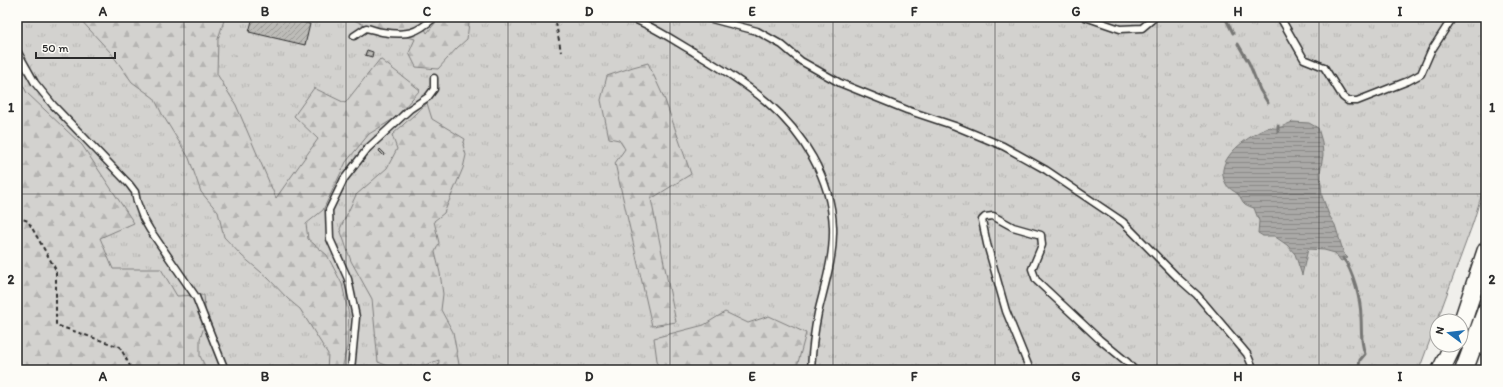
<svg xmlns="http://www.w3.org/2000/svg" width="1503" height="387" font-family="Itim,sans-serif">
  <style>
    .grass { fill: url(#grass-tufts); stroke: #7f7e7d }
    .forest { fill: url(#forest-firs); stroke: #7f7e7d }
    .water { fill: url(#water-rules); stroke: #777775 }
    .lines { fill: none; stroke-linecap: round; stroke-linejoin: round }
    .stream { stroke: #777775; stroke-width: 3 }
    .building { fill: url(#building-hatch); stroke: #2b2b2b }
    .lane-casing { stroke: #2b2b2b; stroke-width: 9 }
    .street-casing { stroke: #2b2b2b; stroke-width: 15 }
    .secondary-casing { stroke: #2b2b2b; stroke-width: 20 }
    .path { stroke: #2b2b2b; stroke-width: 2; stroke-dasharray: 4 3; stroke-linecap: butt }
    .lane { stroke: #fdfcf7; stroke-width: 6 }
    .street { stroke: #fdfcf7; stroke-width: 12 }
    .secondary { stroke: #fdfcf7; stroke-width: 17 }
    .grid { fill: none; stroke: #2b2b2b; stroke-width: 1; stroke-opacity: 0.55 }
    .neatline { fill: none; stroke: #2b2b2b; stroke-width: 1.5 }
    .grid-label { font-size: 13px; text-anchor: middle; font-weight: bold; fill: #2b2b2b }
  </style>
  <defs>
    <pattern id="grass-tufts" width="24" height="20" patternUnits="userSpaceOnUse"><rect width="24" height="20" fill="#d3d2cf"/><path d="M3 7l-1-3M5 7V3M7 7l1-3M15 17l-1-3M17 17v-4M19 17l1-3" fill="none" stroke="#b5b4b2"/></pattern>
    <pattern id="forest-firs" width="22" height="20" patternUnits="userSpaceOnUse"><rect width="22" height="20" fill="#d3d2cf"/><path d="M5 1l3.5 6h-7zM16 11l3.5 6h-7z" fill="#b5b4b2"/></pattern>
    <pattern id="water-rules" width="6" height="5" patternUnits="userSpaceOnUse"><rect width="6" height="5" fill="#aaa9a7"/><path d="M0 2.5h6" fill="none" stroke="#8b8a88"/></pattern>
    <pattern id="building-hatch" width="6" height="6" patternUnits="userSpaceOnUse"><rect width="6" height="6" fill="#bdbcb8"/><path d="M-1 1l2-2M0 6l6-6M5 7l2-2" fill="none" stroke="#9a9996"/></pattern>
  </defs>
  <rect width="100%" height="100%" fill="#f0efeb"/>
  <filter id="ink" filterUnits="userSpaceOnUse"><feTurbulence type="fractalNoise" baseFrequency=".025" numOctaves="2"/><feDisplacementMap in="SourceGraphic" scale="8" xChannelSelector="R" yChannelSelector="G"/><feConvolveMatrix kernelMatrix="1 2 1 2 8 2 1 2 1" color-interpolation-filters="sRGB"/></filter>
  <g filter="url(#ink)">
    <path class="grass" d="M17,17H1486V180L1473,223L1419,370H125L17,190Z"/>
    <path class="forest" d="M78,17H225L218,39L217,74L236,105L276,198L318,139L294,116L314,88L345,103L380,59L420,90L395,118L369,134L346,162L323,210L306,224L308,239L327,255L342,284L349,315L347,346L342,370H327L328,354L300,309L288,299L268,278L242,256L224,237L218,212L201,192L189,158L162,114L154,98L132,82L111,53Z
      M348,17H417L420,19L427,33L440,17H473L469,23L467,39L457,48L438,69L416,67L409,53L415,39L404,36L381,33Z
      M648,63L665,100L691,174L651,199L676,322L652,326L615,163L625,149L619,140L609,138L601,100L607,76L633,67Z
      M17,75L27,93L82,145L134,223L100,238L113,269H161L177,296L204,295L206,321L200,339V356L207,370H17Z
      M427,103L432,119L465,139L463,145L466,155L463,168L444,213L434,221L439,243L435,252L440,273L443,294L441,310L453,332L460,370H438L439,360L423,366H388L378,362L372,299L351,261L340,229L356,195L387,168L397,149L392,135Z
      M725,312L748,323L769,316L806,333L796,370H656L658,368L654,338L704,325Z"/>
    <path class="water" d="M1293,122L1309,123L1318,128L1322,142L1323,155L1320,173L1322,196L1329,215L1335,225L1344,254L1348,258L1341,261L1335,253L1324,250L1308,249L1302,275L1295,254L1287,245L1274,236H1263L1258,233L1259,221L1254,208C1251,207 1248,206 1245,204C1242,202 1241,197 1238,194C1234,191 1229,189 1226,184C1211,159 1251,134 1270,127C1278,131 1285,124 1293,122Z"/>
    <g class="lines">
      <path class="stream" d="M1225,17L1233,33
        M1238,44L1249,63L1260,90L1268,103
        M1278,132V126
        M1343,258C1353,270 1361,301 1361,317C1362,332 1360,339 1365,354L1360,360L1358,370"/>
    </g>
    <path class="building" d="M253,17H281L310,24L305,45L249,32Z
      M367,50L373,52L372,57L365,55Z
      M380,149L385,154L384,156L379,151Z"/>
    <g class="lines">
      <defs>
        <path id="lane" d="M628,17C648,23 673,40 692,51C717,66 744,82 767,102C803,133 831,178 833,227C834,257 825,284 818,313C814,332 812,351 811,370
          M704,17L757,31L782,45L801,61L840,83L907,110L955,126L1003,146L1046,170L1123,222L1179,279L1197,295L1247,354L1254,370
          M1085,17L1120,29L1142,28L1155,17
          M1280,17L1304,59L1324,67L1343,97L1348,101H1357L1408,81L1421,74L1431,51L1453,17
          M354,36L366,28C372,29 376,31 382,32C407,36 416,34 435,17
          M17,51L35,83L53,105L129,184L135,192L137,202L143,218L150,230L196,297L225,370
          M351,370L356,317L348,279L330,239L329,210L344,179L368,148L410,109L428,97L434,89V78
          M1030,370L1006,311L987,244L982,220L985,217L993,216L1013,227L1041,235L1042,245L1032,269L1036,280L1099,339L1127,362L1134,370"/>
        <path id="street" d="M1461,341L1486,349"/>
        <path id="secondary" d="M1461,326L1486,251
          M1441,370L1453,345
          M1464,370L1486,311"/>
      </defs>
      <use href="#lane" class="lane-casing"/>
      <use href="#street" class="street-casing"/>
      <use href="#secondary" class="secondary-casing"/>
      <path class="path" d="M556,23L561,52
        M17,217L28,221L56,270V325L120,347L132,370"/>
      <use href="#lane" class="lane"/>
      <use href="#street" class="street"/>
      <use href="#secondary" class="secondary"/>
    </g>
  </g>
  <path class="grid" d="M184,17V370M346,17V370M508,17V370M670,17V370M833,17V370M995,17V370M1157,17V370M1319,17V370M17,194H1486"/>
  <rect width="1503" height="387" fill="none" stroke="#fdfcf7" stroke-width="44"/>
  <g transform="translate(1449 333) rotate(285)"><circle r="19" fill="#fdfcf7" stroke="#a9a8a5"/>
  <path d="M0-3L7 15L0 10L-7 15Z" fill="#1f6fb2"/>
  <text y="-6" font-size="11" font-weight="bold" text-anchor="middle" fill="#2b2b2b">N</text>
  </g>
  <path d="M36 52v6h79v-6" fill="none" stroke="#2b2b2b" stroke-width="2"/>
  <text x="42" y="52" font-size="12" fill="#2b2b2b" stroke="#fdfcf7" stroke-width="3" paint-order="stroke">50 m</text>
  <rect x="22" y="22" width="1459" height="343" class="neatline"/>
  <g class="grid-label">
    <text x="103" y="16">A</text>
    <text x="265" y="16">B</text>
    <text x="427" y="16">C</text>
    <text x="589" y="16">D</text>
    <text x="752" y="16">E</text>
    <text x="914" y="16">F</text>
    <text x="1076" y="16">G</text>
    <text x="1238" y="16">H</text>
    <text x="1400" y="16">I</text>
    <text x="11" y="112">1</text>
    <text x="1492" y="112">1</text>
    <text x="11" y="284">2</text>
    <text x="1492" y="284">2</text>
    <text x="103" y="381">A</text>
    <text x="265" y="381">B</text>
    <text x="427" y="381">C</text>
    <text x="589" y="381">D</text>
    <text x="752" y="381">E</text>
    <text x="914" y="381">F</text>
    <text x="1076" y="381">G</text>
    <text x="1238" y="381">H</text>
    <text x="1400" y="381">I</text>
  </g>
</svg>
